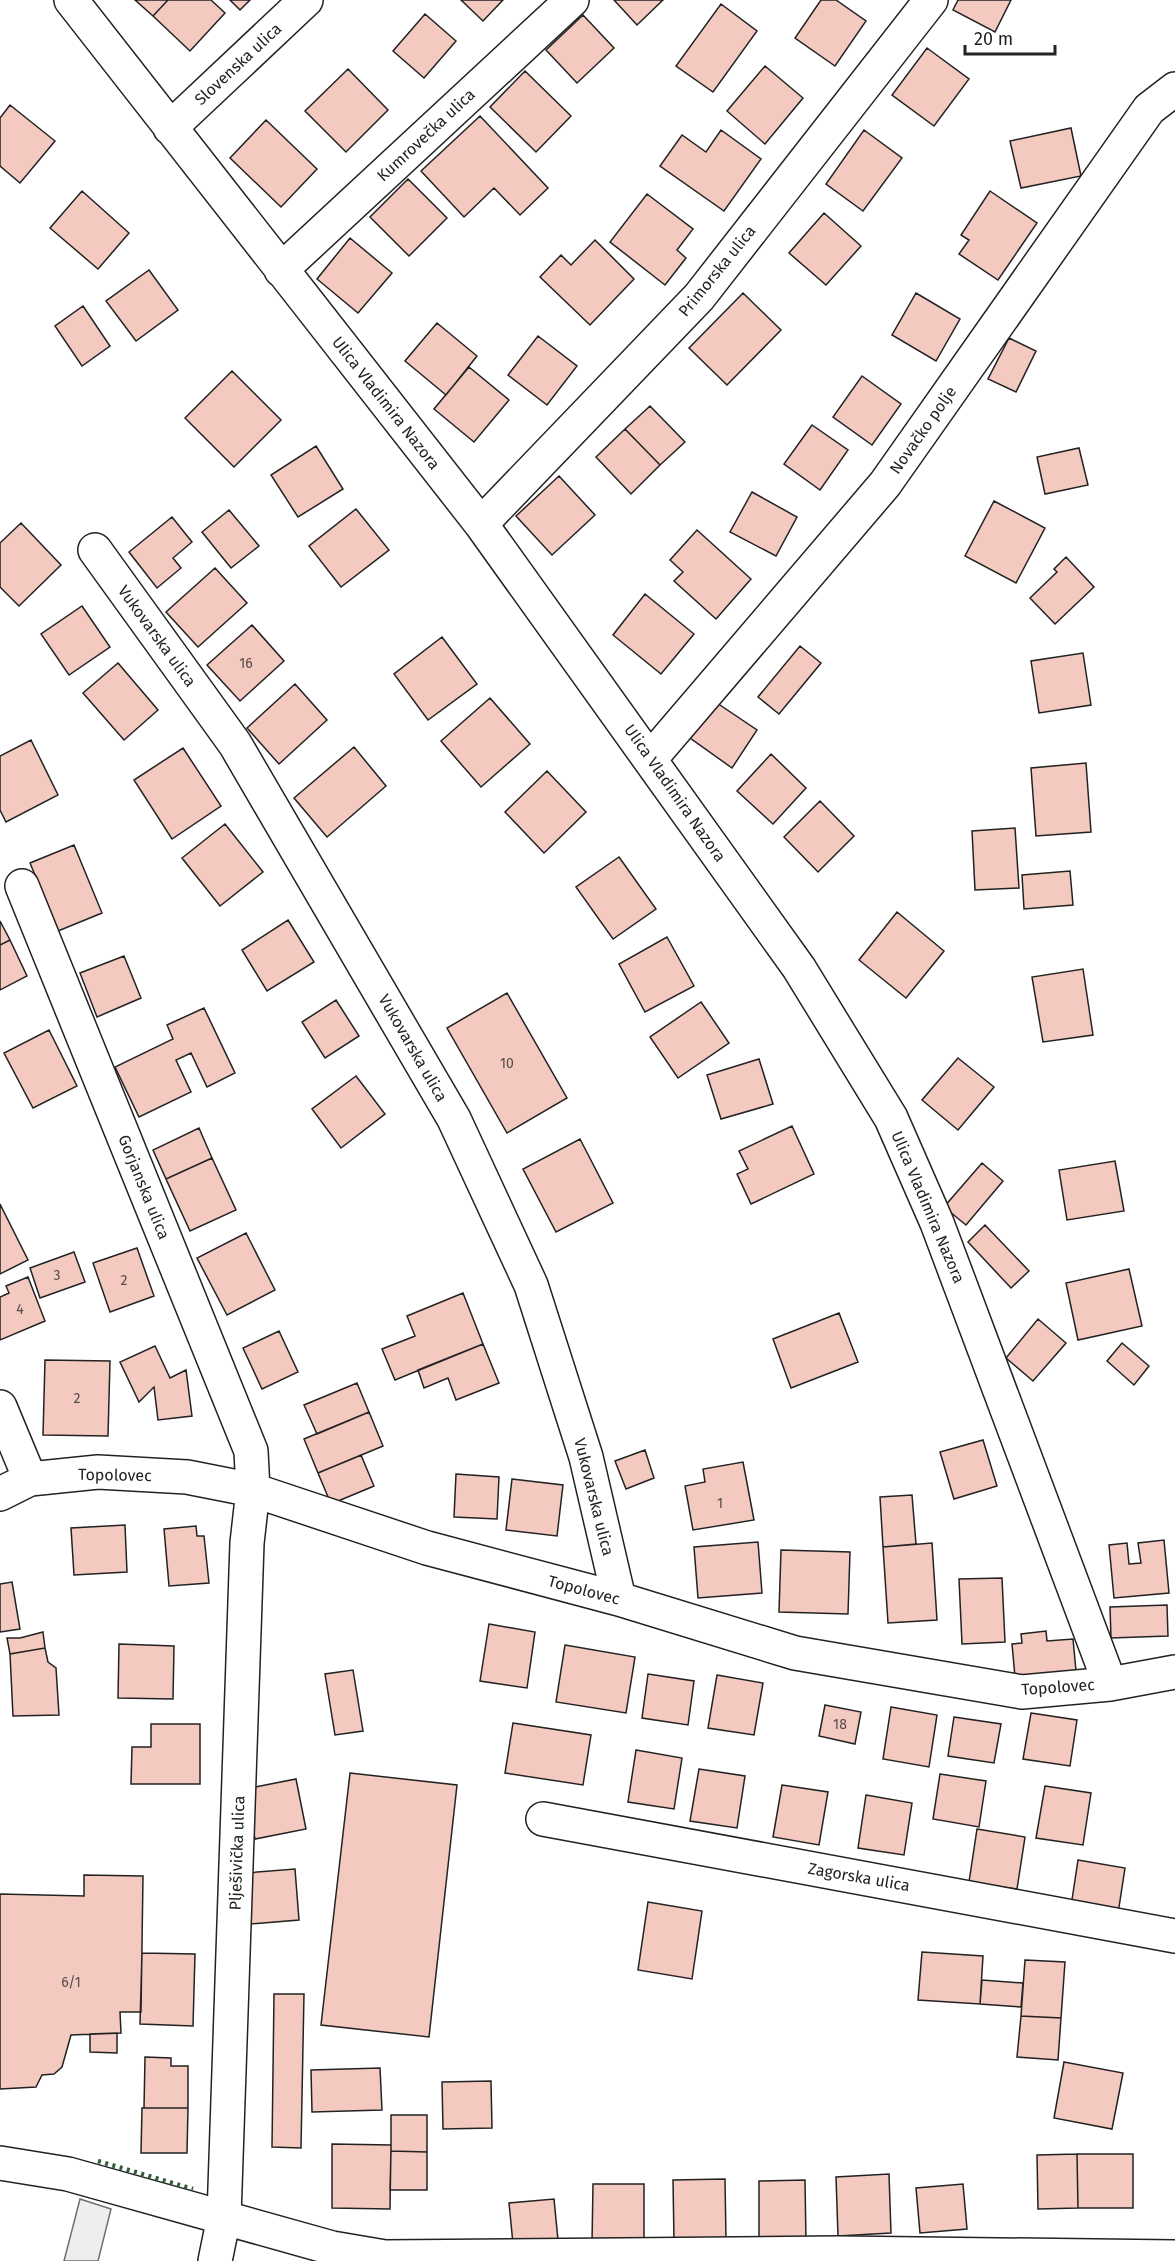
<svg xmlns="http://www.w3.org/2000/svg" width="1175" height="2261" font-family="'Fira Sans',sans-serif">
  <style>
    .green { fill: #eee; stroke: #6f6f6f; stroke-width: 1.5 }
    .building { fill: #f3c9c0; stroke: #222; stroke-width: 1.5 }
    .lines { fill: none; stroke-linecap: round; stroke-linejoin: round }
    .minor-casing { stroke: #222; stroke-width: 36 }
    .minor { stroke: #fff; stroke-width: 33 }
    .hedge { stroke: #2f5e38; stroke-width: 4.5; stroke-dasharray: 3 4.5; stroke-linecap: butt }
    .labels { text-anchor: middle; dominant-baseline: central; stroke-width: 4.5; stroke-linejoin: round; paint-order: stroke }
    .number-label { font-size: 14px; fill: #564c4a }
    .street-label { font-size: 16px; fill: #222; stroke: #fff }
  </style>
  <rect width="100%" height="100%" fill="#fff"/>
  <path class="green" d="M80,2199L111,2209L98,2261H64Z"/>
  <path class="building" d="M135,0H168L153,16Z
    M168,0H211L225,13L190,51L153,16Z
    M230,0H250L240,10Z
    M461,0H503L483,21Z
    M614,0H663L637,25Z
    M821,0H836L866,21L835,66L795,38Z
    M958,0H1011L995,32L953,10Z
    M721,4L757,31L713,92L676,66Z
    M425,14L456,41L424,78L393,51Z
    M583,15L614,48L577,83L546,50Z
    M927,48L969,79L934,126L892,95Z
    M765,66L803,98L765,144L727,111Z
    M348,69L388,110L346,152L305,111Z
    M525,71L571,116L536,152L490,107Z
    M10,105L55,141L20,183L0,166V118Z
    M480,116L548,188L520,215L494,188L464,217L421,171Z
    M266,120L317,169L281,207L230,158Z
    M1071,128L1081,176L1021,188L1010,141Z
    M721,130L761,159L724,211L660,166L682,135L706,152Z
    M864,130L902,158L863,211L826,184Z
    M408,179L447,218L409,256L370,217Z
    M82,191L129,233L98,269L50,228Z
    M990,191L1037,223L998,280L959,254L969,240L961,235Z
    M647,194L693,229L677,250L686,258L665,285L610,242Z
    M824,213L861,246L826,285L789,253Z
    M350,238L392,273L358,313L317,279Z
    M595,240L634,279L590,325L540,277L561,255L571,265Z
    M149,270L178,310L136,341L106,301Z
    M743,293L781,330L727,385L689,348Z
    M916,293L960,319L936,361L892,335Z
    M83,306L110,346L82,366L55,326Z
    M437,323L477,356L446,395L405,361Z
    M538,336L577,366L547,405L508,375Z
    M1009,338L1036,351L1016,392L988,379Z
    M469,367L509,400L474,442L434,409Z
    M232,371L281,420L234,467L185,418Z
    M862,376L901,404L872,445L833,417Z
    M650,406L685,442L660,465L625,429Z
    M812,425L848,450L820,490L784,464Z
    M625,429L660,465L631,494L596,457Z
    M316,446L343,489L298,517L271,475Z
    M1079,448L1088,485L1045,494L1037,457Z
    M559,476L595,515L552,555L516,516Z
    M752,492L797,517L776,556L730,532Z
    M994,501L1045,528L1016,583L965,556Z
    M356,509L389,550L341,587L309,546Z
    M229,510L259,546L231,568L202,532Z
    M172,517L192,542L173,558L181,568L157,588L129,552Z
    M21,523L61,565L19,606L0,587V543Z
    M697,530L751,579L716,619L674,581L683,572L670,560Z
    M1066,557L1094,587L1055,624L1030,598L1057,572L1054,569Z
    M215,568L247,603L198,647L166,612Z
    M645,594L694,634L661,674L613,635Z
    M82,606L110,647L69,675L41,634Z
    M252,625L284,661L240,701L207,665Z
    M442,637L477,684L428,720L394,674Z
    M800,646L821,663L779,714L758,697Z
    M1083,653L1091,705L1039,713L1031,661Z
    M118,663L158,710L124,740L83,693Z
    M295,684L327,720L279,764L247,728Z
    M490,698L530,744L481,787L441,741Z
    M714,701L757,730L732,768L690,738Z
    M31,740L58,795L6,822L0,810V756Z
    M354,747L386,786L327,837L294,798Z
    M183,748L221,806L172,839L134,780Z
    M771,754L806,788L773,824L737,791Z
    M1086,763L1091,832L1036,836L1031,768Z
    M547,771L586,812L544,853L505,812Z
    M820,801L854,836L818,872L784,837Z
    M225,824L263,872L220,906L182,858Z
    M1015,828L1019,888L975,890L972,831Z
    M74,845L102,913L58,931L30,863Z
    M619,857L656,909L613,939L576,887Z
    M1070,871L1073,905L1024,909L1022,875Z
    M897,912L944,951L906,998L859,960Z
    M288,920L314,962L267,991L242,950Z
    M0,921L10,940L0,945Z
    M667,937L694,986L645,1012L619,964Z
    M10,940L27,976L0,990V945Z
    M124,956L141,998L97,1017L80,973Z
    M1083,969L1093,1035L1043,1042L1032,977Z
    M507,993L567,1098L507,1133L447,1028Z
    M336,1000L359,1036L325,1058L302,1022Z
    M701,1002L729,1043L678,1078L650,1037Z
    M204,1008L235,1073L207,1087L191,1053L176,1060L191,1092L139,1117L115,1067L173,1039L167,1025Z
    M49,1030L77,1086L33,1108L4,1053Z
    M958,1058L994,1087L958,1130L922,1100Z
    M759,1059L773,1104L721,1119L707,1075Z
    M356,1076L385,1114L341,1148L312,1109Z
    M792,1126L814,1174L751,1204L737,1174L748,1169L739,1151Z
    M199,1128L212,1158L166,1179L153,1150Z
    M580,1139L613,1203L556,1232L523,1169Z
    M212,1158L236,1210L190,1231L166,1179Z
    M1115,1161L1124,1211L1067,1220L1059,1170Z
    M982,1163L1003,1181L966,1225L944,1207Z
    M0,1204L28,1260L0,1274Z
    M985,1225L1029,1271L1011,1288L968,1242Z
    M246,1233L275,1290L227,1315L197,1258Z
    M137,1248L154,1296L110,1312L93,1263Z
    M74,1252L85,1282L40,1298L30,1268Z
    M1129,1269L1142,1326L1078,1340L1066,1283Z
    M28,1277L45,1321L0,1340V1297L9,1293L6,1286Z
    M463,1293L483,1344L395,1380L382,1349L415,1336L407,1316Z
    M839,1313L858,1362L791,1388L773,1339Z
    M1038,1319L1066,1343L1033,1381L1006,1358Z
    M279,1331L298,1372L262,1389L243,1348Z
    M1122,1343L1149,1366L1134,1385L1107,1361Z
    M483,1344L499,1383L456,1400L448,1378L424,1388L418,1370Z
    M155,1346L170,1378L186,1370L192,1416L158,1420L154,1387L139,1402L120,1362Z
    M45,1360L110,1361L108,1436L43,1435Z
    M357,1383L369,1412L317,1434L304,1405Z
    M369,1412L383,1446L318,1473L304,1439Z
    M983,1440L997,1486L954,1499L940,1452Z
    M645,1450L654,1478L626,1489L615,1461Z
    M361,1455L374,1486L331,1504L318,1473Z
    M743,1462L754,1520L693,1530L685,1486L705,1482L703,1469Z
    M456,1474L499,1477L497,1519L454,1517Z
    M512,1479L563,1485L557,1536L506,1530Z
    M912,1495L916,1544L883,1547L880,1497Z
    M125,1525L127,1572L74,1575L71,1528Z
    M196,1526L197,1536H204L209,1583L169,1586L164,1529Z
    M1164,1540L1169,1593L1114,1598L1109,1545L1127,1543L1129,1564L1141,1563L1138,1543Z
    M758,1542L762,1593L698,1598L694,1547Z
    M932,1543L937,1620L888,1623L883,1547Z
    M781,1550L850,1552L848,1614L779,1612Z
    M1002,1578L1005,1642L962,1644L959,1579Z
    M12,1582L20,1629L0,1632V1584Z
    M1167,1605L1168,1636L1111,1638L1110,1607Z
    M489,1624L535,1632L527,1688L480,1681Z
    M1046,1631L1047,1641L1073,1639L1076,1671L1015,1677L1012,1644L1022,1643L1021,1634Z
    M43,1632L45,1648L10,1654L7,1638H20Z
    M119,1644L174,1646L173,1699L118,1698Z
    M565,1645L635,1657L626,1713L556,1702Z
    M45,1648L48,1662L56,1668L59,1715L13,1716L10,1654Z
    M353,1670L363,1731L335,1735L325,1674Z
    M648,1674L694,1681L688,1725L642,1718Z
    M717,1675L763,1683L754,1735L708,1728Z
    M825,1705L861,1712L855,1744L819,1736Z
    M891,1707L937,1715L929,1767L883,1759Z
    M1031,1713L1077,1720L1070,1766L1023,1759Z
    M954,1717L1001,1724L994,1763L948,1756Z
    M513,1723L591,1735L583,1785L505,1773Z
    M151,1724H200V1784H131L132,1747H151Z
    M636,1750L682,1758L674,1809L628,1802Z
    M699,1769L745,1776L737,1828L690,1821Z
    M350,1773L457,1785L429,2037L321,2025Z
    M940,1774L986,1781L979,1827L933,1819Z
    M296,1779L306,1829L255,1839L245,1789Z
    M782,1785L828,1792L819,1845L773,1837Z
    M1045,1786L1091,1793L1083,1845L1036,1838Z
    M866,1795L912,1803L904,1855L858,1848Z
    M977,1829L1025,1837L1017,1889L969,1882Z
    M1078,1860L1125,1868L1117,1920L1070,1913Z
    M295,1869L299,1920L250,1924L246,1873Z
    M84,1875L143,1876L141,2012H120L121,2033L71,2035L62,2067L54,2074L42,2075L36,2087L0,2089V1894L84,1896Z
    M648,1902L702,1911L692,1979L638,1970Z
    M922,1952L983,1956L980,2004L918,2000Z
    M142,1953L195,1954L193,2026L140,2024Z
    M1025,1960L1065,1962L1061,2018L1021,2016Z
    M982,1980L1023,1983L1021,2007L980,2004Z
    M274,1994H304L301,2148L272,2147Z
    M1021,2016L1061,2018L1058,2060L1017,2057Z
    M117,2033V2053L90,2052V2034Z
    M145,2057L171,2058V2066H188V2108H144Z
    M1064,2062L1123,2073L1112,2129L1054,2118Z
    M380,2068L382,2110L312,2112L311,2070Z
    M491,2081L492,2128L443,2129L442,2082Z
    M142,2108H188L187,2153H141Z
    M391,2115H427V2152L391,2151Z
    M332,2144L391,2145L390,2209L332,2208Z
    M391,2151L427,2152V2190H390Z
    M1077,2154H1133V2208H1078Z
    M1077,2154L1078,2208L1038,2209L1037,2155Z
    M889,2174L891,2233L838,2236L836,2177Z
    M725,2179L726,2240L674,2241L673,2180Z
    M805,2180L806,2241H759V2181Z
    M593,2184H644V2243H592Z
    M963,2184L967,2229L920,2233L916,2188Z
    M554,2199L558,2240L513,2244L509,2203Z"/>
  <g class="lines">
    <defs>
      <path id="minor" d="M71,0L481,524L799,968L891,1118L937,1223L1110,1684
        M170,128L306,0
        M281,270L572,0
        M481,524L699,297L931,0
        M95,550L235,744L454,1119L531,1285L586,1457L619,1599
        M651,758L885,484L1149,109L1175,89
        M22,886L251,1451L253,1490L247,1543L224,2217L215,2261
        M0,1407L30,1479
        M0,1494L30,1479L98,1472L187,1477L253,1490L427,1548L619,1599L795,1653L1022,1692L1110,1684L1175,1672
        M543,1819L1175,1936
        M0,2163L68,2174L332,2248L385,2257L838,2253L1175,2257"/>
    </defs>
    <use href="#minor" class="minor-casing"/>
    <use href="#minor" class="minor"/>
    <path class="hedge" d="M98,2161L193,2189"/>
  </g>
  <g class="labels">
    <g class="number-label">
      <text x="246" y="663">16</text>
      <text x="507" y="1063">10</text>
      <text x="57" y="1275">3</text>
      <text x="124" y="1280">2</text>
      <text x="20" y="1309">4</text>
      <text x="77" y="1398">2</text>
      <text x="720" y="1503">1</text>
      <text x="840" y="1724">18</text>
      <text x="71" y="1982">6/1</text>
    </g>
    <g class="street-label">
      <text transform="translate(238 64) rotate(-43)">Slovenska ulica</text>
      <text transform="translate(426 135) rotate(-43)">Kumrovečka ulica</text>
      <text transform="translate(717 271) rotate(-51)">Primorska ulica</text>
      <text transform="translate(386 403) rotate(52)">Ulica Vladimira Nazora</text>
      <text transform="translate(923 430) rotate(-55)">Novačko polje</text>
      <text transform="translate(157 636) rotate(54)">Vukovarska ulica</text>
      <text transform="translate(675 793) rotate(55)">Ulica Vladimira Nazora</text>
      <text transform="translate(413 1048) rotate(60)">Vukovarska ulica</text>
      <text transform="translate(144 1187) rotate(68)">Gorjanska ulica</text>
      <text transform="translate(928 1207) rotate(67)">Ulica Vladimira Nazora</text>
      <text transform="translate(115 1475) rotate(1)">Topolovec</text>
      <text transform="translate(594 1497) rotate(76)">Vukovarska ulica</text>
      <text transform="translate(584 1590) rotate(15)">Topolovec</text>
      <text transform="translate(1058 1687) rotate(-4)">Topolovec</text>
      <text transform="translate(237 1853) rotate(-88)">Plješivička ulica</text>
      <text transform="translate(859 1877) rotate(10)">Zagorska ulica</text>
    </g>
  </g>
  <path d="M965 45v9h90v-9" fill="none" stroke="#222222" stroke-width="3"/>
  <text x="974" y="45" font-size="18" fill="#222222" stroke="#ffffff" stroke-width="4.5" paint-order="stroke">20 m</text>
</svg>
